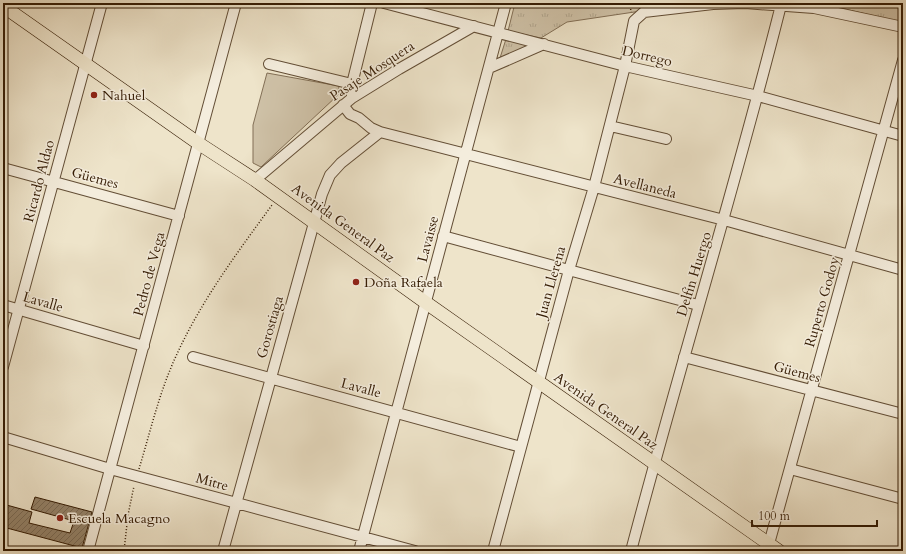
<svg xmlns="http://www.w3.org/2000/svg" width="906" height="554" font-family="Cardo,serif">
  <style>
    .grass { fill: url(#grass-tufts); stroke: #826f56 }
    .park { fill: #cfc2a8; stroke: #826f56 }
    .building { fill: url(#building-hatch); stroke: #351c04 }
    .lines { fill: none; stroke-linecap: round; stroke-linejoin: round }
    .minor-casing { stroke: #634e36; stroke-width: 12 }
    .major-casing { stroke: #351c04; stroke-width: 14 }
    .path { stroke: #351c04; stroke-width: 1.5; stroke-dasharray: 1 2; stroke-linecap: butt }
    .minor { stroke: #f4eddd; stroke-width: 10 }
    .major { stroke: #eee4ca; stroke-width: 13 }
    .rail-casing { stroke: #351c04; stroke-width: 4 }
    .rail { stroke: #f4eddd; stroke-width: 2.5; stroke-dasharray: 8; stroke-linecap: butt }
    .poi-dot { fill: #8f2418; stroke: #f4eddd; stroke-width: 1.5 }
    .labels { text-anchor: middle; dominant-baseline: central; stroke-width: 3; stroke-linejoin: round; paint-order: stroke }
    .street-label { font-size: 14px; fill: #351c04; stroke: #f4eddd }
    .poi-label { font-size: 14px; fill: #351c04; stroke: #f4eddd; text-anchor: start }
  </style>
  <defs>
    <pattern id="grass-tufts" width="24" height="20" patternUnits="userSpaceOnUse"><rect width="24" height="20" fill="#cfc2a8"/><path d="M3 7l-1-3M5 7V3M7 7l1-3M15 17l-1-3M17 17v-4M19 17l1-3" fill="none" stroke="#b2a68f"/></pattern>
    <pattern id="building-hatch" width="6" height="6" patternUnits="userSpaceOnUse"><rect width="6" height="6" fill="#95846b"/><path d="M-1 1l2-2M0 6l6-6M5 7l2-2" fill="none" stroke="#7a6b56"/></pattern>
  </defs>
  <rect width="100%" height="100%" fill="#eee4ca"/>
  <filter id="stains"><feTurbulence type="fractalNoise" baseFrequency=".005" numOctaves="4"/><feColorMatrix values="0 0 0 0 .2 0 0 0 0 .09 0 0 0 0 .02 0 0 0 .5 -.17"/></filter>
  <radialGradient id="worn" r=".72"><stop offset=".6" stop-color="#630" stop-opacity="0"/><stop offset="1" stop-color="#630" stop-opacity=".3"/></radialGradient>
  <path class="grass" d="M515,3H695L567,22L541,38L508,31Z
    M774,3H903V23L837,7Z
    M506,39L529,46L500,58Z"/>
  <path class="park" d="M267,73L339,86L338,95L261,167L253,163V125Z"/>
  <path class="building" d="M35,497L92,512L82,548L3,527V504L32,512L29,523L70,533L74,521L31,509Z"/>
  <g class="lines">
    <defs>
      <path id="minor" d="M384,3L625,66L758,96L903,136
        M269,64L352,84
        M489,68L544,44
        M352,98V84L372,3
        M343,105L350,114L359,118L371,128L380,132L724,220L903,270
        M610,126L666,139
        M3,168L179,216
        M255,180L352,98L399,69L474,26
        M443,236L698,305
        M3,305L144,346
        M193,357L521,447
        M684,357L903,414
        M3,367L102,3
        M3,437L110,469L415,551
        M790,469L903,499
        M88,551L236,3
        M223,551L322,194L330,175L341,163L380,132
        M359,551L506,3
        M493,551L569,270L594,187L625,66L634,21L644,12L713,4L745,3L814,8L903,27
        M631,551C679,368 735,188 781,5
        M767,551L903,60
        M903,551V549"/>
      <path id="major" d="M3,6L198,143L255,180L425,302L779,551"/>
    </defs>
    <use href="#minor" class="minor-casing"/>
    <use href="#major" class="major-casing"/>
    <path class="path" d="M630,3L631,12
      M139,469C149,436 157,402 170,370C195,309 234,257 272,205
      M124,551L128,515L134,486"/>
    <use href="#minor" class="minor"/>
    <use href="#major" class="major"/>
    <defs>
      <path id="rail" d="M896,3L903,5"/>
    </defs>
    <use href="#rail" class="rail-casing"/>
    <use href="#rail" class="rail"/>
  </g>
  <g class="poi-dot">
    <circle cx="94" cy="95" r="4"/>
    <circle cx="356" cy="282" r="4"/>
    <circle cx="60" cy="518" r="4"/>
  </g>
  <g class="labels">
    <g class="street-label">
      <text transform="translate(647 56) rotate(13)">Dorrego</text>
      <text transform="translate(372 71) rotate(-33)">Pasaje Mosquera</text>
      <text transform="translate(95 178) rotate(15)">Güemes</text>
      <text transform="translate(39 181) rotate(-75)">Ricardo Aldao</text>
      <text transform="translate(645 186) rotate(14)">Avellaneda</text>
      <text transform="translate(343 223) rotate(36)">Avenida General Paz</text>
      <text transform="translate(428 239) rotate(-75)">Lavaisse</text>
      <text transform="translate(149 274) rotate(-75)">Pedro de Vega</text>
      <text transform="translate(694 274) rotate(-73)">Delfín Huergo</text>
      <text transform="translate(551 282) rotate(-74)">Juan Llerena</text>
      <text transform="translate(43 302) rotate(16)">Lavalle</text>
      <text transform="translate(822 302) rotate(-74)">Ruperto Godoy</text>
      <text transform="translate(270 327) rotate(-74)">Gorostiaga</text>
      <text transform="translate(797 372) rotate(15)">Güemes</text>
      <text transform="translate(361 388) rotate(15)">Lavalle</text>
      <text transform="translate(606 411) rotate(35)">Avenida General Paz</text>
      <text transform="translate(212 482) rotate(15)">Mitre</text>
    </g>
    <g class="poi-label">
      <text x="102" y="95">Nahuel</text>
      <text x="364" y="282">Doña Rafaela</text>
      <text x="68" y="518">Escuela Macagno</text>
    </g>
  </g>
  <rect width="906" height="554" fill="none" stroke="#eee4ca" stroke-width="16"/>
  <rect x="4" y="4" width="898" height="546" fill="none" stroke="#351c04" stroke-width="2"/>
  <rect x="8" y="8" width="890" height="538" fill="none" stroke="#351c04"/>
  <path d="M752 520v6h125v-6" fill="none" stroke="#351c04" stroke-width="2"/>
  <text x="758" y="520" font-size="12" fill="#351c04" stroke="#f4eddd" stroke-width="3" paint-order="stroke">100 m</text>
  <rect width="100%" height="100%" filter="url(#stains)"/>
  <rect width="100%" height="100%" fill="url(#worn)"/>
</svg>
